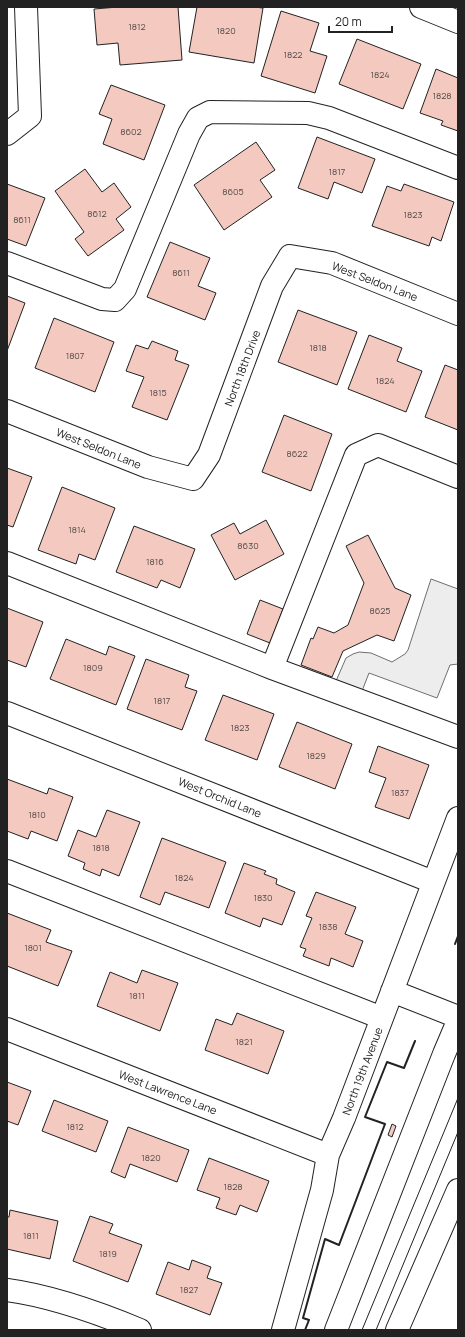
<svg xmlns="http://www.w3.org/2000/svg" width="465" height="1337" font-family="Manrope,sans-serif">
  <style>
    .parking { fill: #ededed; stroke: #6f6f6f }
    .building { fill: #f3c9c0; stroke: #222 }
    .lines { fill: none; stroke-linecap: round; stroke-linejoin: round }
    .minor-casing { stroke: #222; stroke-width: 24 }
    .major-casing { stroke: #222; stroke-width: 24 }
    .minor { stroke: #fff; stroke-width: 22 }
    .major { stroke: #fff; stroke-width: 22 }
    .tram { stroke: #222; stroke-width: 1 }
    .wall { stroke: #222; stroke-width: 2 }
    .labels { text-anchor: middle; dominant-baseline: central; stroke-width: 3; stroke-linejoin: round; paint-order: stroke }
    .number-label { font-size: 9px; fill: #564c4a }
    .street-label { font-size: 11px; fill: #222; stroke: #fff }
  </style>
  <rect width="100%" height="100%" fill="#fff"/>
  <path class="parking" d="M431,579L458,589V664L450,665L437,698L369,673L362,691L336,681L346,658L353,654L359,652L371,653L392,662L405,654L408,650Z"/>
  <path class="building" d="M118,7H178L182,60L120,65L118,43L97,45L94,9Z
    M197,7H254L263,8L254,63L189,52Z
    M281,11L319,23L310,51L327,56L315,93L261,76Z
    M357,39L421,64L403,109L339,84Z
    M436,69L458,78V131L441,125L443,121L420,113Z
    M111,85L165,105L144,160L103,144L112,119L99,114Z
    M317,137L375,159L362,193L334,182L328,199L298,188Z
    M256,142L275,170L260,180L272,197L224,230L194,185Z
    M85,169L102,192L114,183L131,207L116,219L124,230L88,256L75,239L84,232L55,191Z
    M7,184L45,198L26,246L7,239Z
    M404,184L454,202L441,241L432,237L429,246L372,226L387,186L401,191Z
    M170,242L210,258L198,286L216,293L205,320L147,297Z
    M7,296L25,303L7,351Z
    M298,310L357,332L337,385L278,362Z
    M54,318L114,342L95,392L35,368Z
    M369,335L402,348L397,361L422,371L406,412L348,389Z
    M152,341L178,351L175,360L189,365L167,420L132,407L144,377L126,371L136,345L148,349Z
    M445,365L458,370V430L425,417Z
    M284,415L332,434L311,491L262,472Z
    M7,468L32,477L13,527L7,525Z
    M62,487L115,508L95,560L79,554L76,564L38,550Z
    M266,520L284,554L235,580L211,535L234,523L240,534Z
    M134,526L195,549L180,588L161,580L157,588L116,572Z
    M368,535L395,588L411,595L394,641L377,635L343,651L332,677L301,665L311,638L313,639L318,627L334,633L348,625L364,583L346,546Z
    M260,600L283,609L270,643L247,634Z
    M7,608L43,622L26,667L7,660Z
    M66,639L106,655L109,646L135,656L116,705L50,679Z
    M146,659L189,675L185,687L197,691L182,730L127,709Z
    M223,695L274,714L257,760L205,740Z
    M297,722L352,744L335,789L279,767Z
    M378,746L429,765L409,819L375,807L386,778L369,772Z
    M7,779L47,794L49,788L73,797L57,841L31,831L28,839L7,831Z
    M107,810L140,822L119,876L102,869L100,876L83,869L85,863L68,856L78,830L96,837Z
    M162,838L226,862L209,908L165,892L160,905L140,897Z
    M244,863L266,871L264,874L277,879L276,884L295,892L282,925L263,918L260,927L225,913Z
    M316,892L356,907L345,934L363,941L353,967L331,958L329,966L303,956L306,949L300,947L312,918L306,916Z
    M7,913L51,930L46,942L72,951L58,986L7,966Z
    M142,970L178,983L160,1031L97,1006L110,972L137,983Z
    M237,1013L284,1031L268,1074L205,1050L216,1019L232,1025Z
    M7,1082L31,1091L18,1125L7,1121Z
    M54,1100L108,1121L96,1152L42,1131Z
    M392,1124L396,1126L392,1137L388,1135Z
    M128,1127L189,1150L177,1182L130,1164L125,1178L111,1172Z
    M209,1158L269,1181L257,1212L240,1205L236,1215L216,1208L220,1198L197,1190Z
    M10,1210L58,1221L50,1259L7,1249V1217H9Z
    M90,1216L113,1224L109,1233L142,1245L128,1282L73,1261Z
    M192,1260L211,1267L207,1278L222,1283L210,1315L156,1294L168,1262L189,1270Z"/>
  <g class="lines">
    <defs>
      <path id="minor" d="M421,7L458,22
        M7,134L30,116L26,7
        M7,263L102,299L115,300L125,289L189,134L198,118L210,112L308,113L329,118L458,168
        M7,411L148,467L193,479L209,455L272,286L290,256L332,263L458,314
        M7,563L272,668L458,737
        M272,668L356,455L378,445L458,477
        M7,713L433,882
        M7,871L382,1018
        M392,991L458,1017
        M7,1029L328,1155
        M7,1290C52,1296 99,1313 140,1330
        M283,1330L322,1190L328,1155L344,1118L458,818"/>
      <path id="major" d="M336,1330L444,1054L458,1021
        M397,1330L458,1190"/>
    </defs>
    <use href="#minor" class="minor-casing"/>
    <use href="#major" class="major-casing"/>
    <use href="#minor" class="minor"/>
    <use href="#major" class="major"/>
    <path class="tram" d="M362,1330L458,1098
      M376,1330L458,1132"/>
    <path class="wall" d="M455,944L458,936
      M305,1330L309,1320L303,1318L325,1239L339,1245L385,1124L365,1117L387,1062L404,1068L415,1041"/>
  </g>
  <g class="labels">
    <g class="number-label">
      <text x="137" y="26">1812</text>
      <text x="226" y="30">1820</text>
      <text x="293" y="54">1822</text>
      <text x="380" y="74">1824</text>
      <text x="442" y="95">1828</text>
      <text x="131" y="131">8602</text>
      <text x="337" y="171">1817</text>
      <text x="233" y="191">8605</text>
      <text x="97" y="213">8612</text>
      <text x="413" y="214">1823</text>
      <text x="22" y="219">8611</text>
      <text x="181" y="272">8611</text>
      <text x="318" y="347">1818</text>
      <text x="75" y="355">1807</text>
      <text x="385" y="380">1824</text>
      <text x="158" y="392">1815</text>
      <text x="297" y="453">8622</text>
      <text x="77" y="529">1814</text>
      <text x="248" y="545">8630</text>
      <text x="155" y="561">1816</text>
      <text x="380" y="610">8625</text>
      <text x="93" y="667">1809</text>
      <text x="162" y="700">1817</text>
      <text x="240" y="727">1823</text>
      <text x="316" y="755">1829</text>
      <text x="400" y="792">1837</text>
      <text x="37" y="814">1810</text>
      <text x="101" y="847">1818</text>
      <text x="184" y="877">1824</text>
      <text x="263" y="897">1830</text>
      <text x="328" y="926">1838</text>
      <text x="33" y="947">1801</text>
      <text x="137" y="995">1811</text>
      <text x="244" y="1041">1821</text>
      <text x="75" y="1126">1812</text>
      <text x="151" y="1157">1820</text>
      <text x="233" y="1186">1828</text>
      <text x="31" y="1235">1811</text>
      <text x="108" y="1253">1819</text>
      <text x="189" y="1289">1827</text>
    </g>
    <g class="street-label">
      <text transform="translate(375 281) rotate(21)">West Seldon Lane</text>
      <text transform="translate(242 368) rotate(-69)">North 18th Drive</text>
      <text transform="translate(99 448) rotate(22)">West Seldon Lane</text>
      <text transform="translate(220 797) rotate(22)">West Orchid Lane</text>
      <text transform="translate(362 1071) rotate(-69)">North 19th Avenue</text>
      <text transform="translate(168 1092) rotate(21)">West Lawrence Lane</text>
    </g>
  </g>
  <rect width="465" height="1337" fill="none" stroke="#222222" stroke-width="16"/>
  <path d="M329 26v6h63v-6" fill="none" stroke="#222222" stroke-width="2"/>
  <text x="335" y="26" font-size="12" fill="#222222" stroke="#ffffff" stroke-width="3" paint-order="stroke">20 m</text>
</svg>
